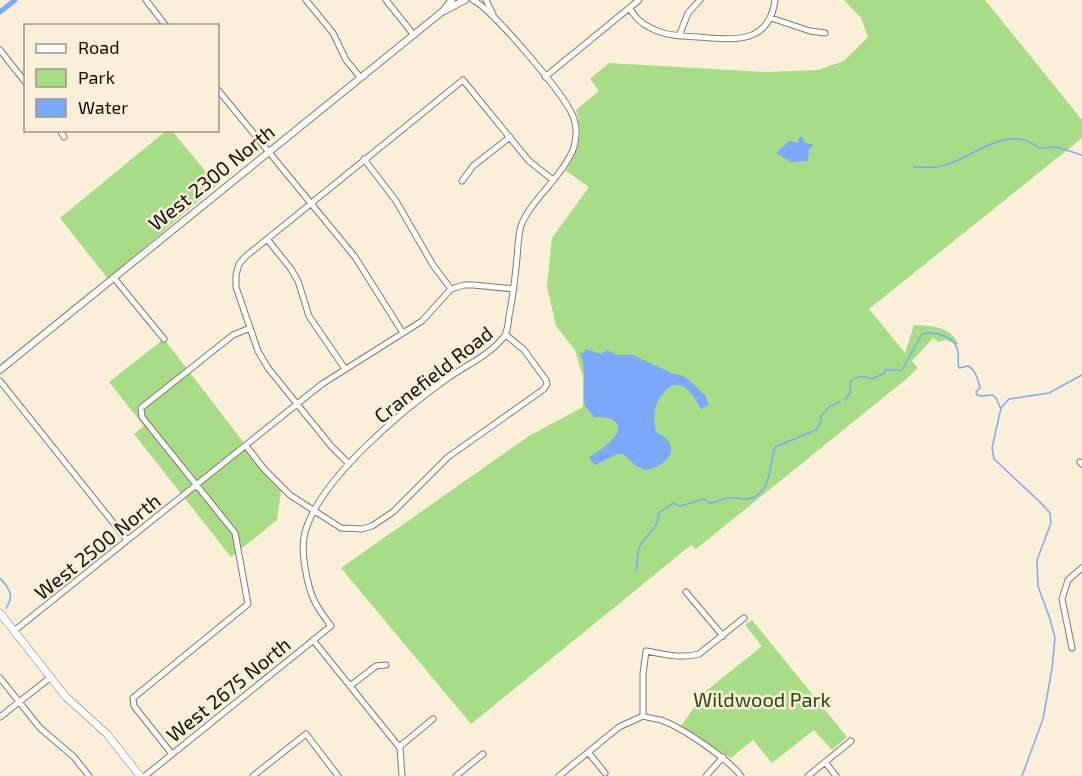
<svg xmlns="http://www.w3.org/2000/svg" width="1082" height="776" font-family="'Exo 2',sans-serif">
  <style>
    .green { fill: #a6dd86 }
    .water { fill: #7ca8fb }
    .lines { fill: none; stroke-linecap: round; stroke-linejoin: round }
    .stream { stroke: #7ca8fb; stroke-width: 1.5 }
    .canal { stroke: #7ca8fb; stroke-width: 5 }
    .minor-casing { stroke: #847a66; stroke-width: 7 }
    .tertiary-casing { stroke: #847a66; stroke-width: 8 }
    .secondary-casing { stroke: #847a66; stroke-width: 8 }
    .minor { stroke: #fff; stroke-width: 5 }
    .tertiary { stroke: #fff; stroke-width: 6 }
    .secondary { stroke: #fff; stroke-width: 7 }
    .labels { text-anchor: middle; dominant-baseline: central; stroke-width: 5; stroke-linejoin: round; paint-order: stroke }
    .street-label { font-size: 20px; fill: #130f08; stroke: #faefd8 }
    .park-label { font-size: 20px; fill: #27490c; stroke: #faefd8 }
  </style>
  <rect width="100%" height="100%" fill="#faefd8"/>
  <path class="green" d="M844,0H985L1082,120V138L869,309L905,353L914,325C933,326 950,326 959,345L946,340L938,342L933,338L912,361L918,368L905,380L696,549L691,545L471,724L341,568L529,436L583,407V377L575,350L556,326L547,286L552,238L589,187L566,171C579,151 584,133 576,110L599,91L590,79L609,63L766,72L818,70L844,61L868,37L861,18Z
    M167,130L172,131L217,185L108,279L60,218Z
    M164,339L281,491L277,520L231,557L134,434L144,426L109,382Z
    M752,620L847,737L832,750L814,730L772,763L753,740L731,758L681,726L706,691L762,646L745,625Z"/>
  <path class="water" d="M802,136L805,143L814,145L809,149L808,161L791,162L776,153L789,141L799,143L798,139Z
    M585,349L601,354L607,350L617,355H633L674,374L684,376L705,395L709,405L701,409C693,397 690,384 673,385C655,396 652,412 656,432C660,435 665,436 668,441C679,456 659,468 646,470L636,466L623,454H617L595,465L589,458L591,456C600,451 630,431 613,420C609,417 599,417 594,417L585,406C581,388 588,371 580,353H584Z"/>
  <g class="lines">
    <path class="stream" d="M914,167C923,167 933,168 942,166C974,158 1007,122 1039,148L1056,147L1082,155
      M845,400L850,393L851,381C858,375 863,376 872,379L884,373L885,370H902L922,334C935,331 957,336 958,353C959,359 957,362 959,368L968,366C976,370 978,380 980,388L976,392L977,395L982,396L993,395L996,398L1000,407
      M636,571C638,563 636,554 640,546C647,533 658,529 659,513L673,503L680,506L704,499L709,503C716,503 721,499 728,498C734,497 741,499 747,499C772,496 769,464 775,447L816,430L821,422V416L830,406L840,402
      M0,578C9,588 15,596 6,608
      M1022,776L1043,719L1052,668L1055,638L1050,619L1038,586L1037,560L1051,523L1050,513L1042,504L994,459L992,448L1001,408L1009,399L1049,393L1082,375"/>
    <path class="canal" d="M0,12L15,0"/>
    <defs>
      <path id="minor" d="M146,0L166,26
        M306,0L333,33L346,60L360,77
        M386,0L413,34
        M486,0L493,14
        M629,8C635,16 640,23 649,27C664,36 682,36 699,37C734,40 769,45 775,0
        M771,18L810,31L825,33
        M679,36L688,13L700,0
        M0,50L26,83
        M545,77L639,0
        M218,90L355,257L403,333
        M60,130L64,137
        M364,159L396,201L433,265L451,289
        M462,181L473,166L510,137
        M267,239L291,269L298,281L309,316L345,369
        M114,278L164,339
        M0,381L127,540
        M246,446L265,470L290,495L341,528L362,529L372,526L393,512L448,457L544,389L547,384L546,380L524,350L506,335
        M1080,462L1082,464
        M349,464L331,446L268,368L258,351L236,287V275L239,264L245,257L463,80L529,161L553,180
        M686,592L723,636
        M14,631L322,384L422,321L451,289L464,285H473L514,289
        M313,640L400,748L402,776
        M1072,648L1062,599L1068,580L1082,568
        M0,678L40,728L74,757L89,776
        M350,686L376,666L386,665
        M0,717L51,677
        M399,747L433,719
        M588,752L605,773
        M172,754L134,706L133,698L248,604L235,533L142,417L141,408L233,335L250,328
        M825,762L836,776
        M145,776L331,626C325,618 318,609 314,600C307,585 301,553 304,537C314,483 404,409 448,378C467,365 489,355 503,338C508,332 508,324 509,316C513,297 515,278 517,258C518,248 518,236 521,226C530,200 564,176 574,147C577,136 577,123 571,112C560,90 493,10 473,0
        M253,776L306,734L338,776
        M456,776L483,754
        M559,776L619,727L643,716
        M706,776L723,757
        M741,776C727,758 683,728 661,720C655,719 649,718 643,716V674L646,651C663,654 681,659 699,654L744,618
        M808,776L851,741"/>
      <path id="tertiary" d="M444,11L465,0
        M0,370L443,11L452,0"/>
      <path id="secondary" d="M0,613L66,697L107,734L140,776"/>
    </defs>
    <use href="#minor" class="minor-casing"/>
    <use href="#tertiary" class="tertiary-casing"/>
    <use href="#secondary" class="secondary-casing"/>
    <use href="#minor" class="minor"/>
    <use href="#tertiary" class="tertiary"/>
    <use href="#secondary" class="secondary"/>
  </g>
  <g class="labels">
    <g class="street-label">
      <text transform="translate(211 177) rotate(-39)">West 2300 North</text>
      <text transform="translate(433 374) rotate(-38)">Cranefield Road</text>
      <text transform="translate(97 546) rotate(-39)">West 2500 North</text>
      <text transform="translate(228 689) rotate(-39)">West 2675 North</text>
    </g>
    <g class="park-label">
      <text x="762" y="699">Wildwood Park</text>
    </g>
  </g>
  <rect x="24" y="24" width="195" height="108" fill="#faefd8" stroke="#9e9585" stroke-width="1.5"/>
  <rect x="36" y="44" width="30" height="9" fill="#ffffff" stroke="#9e9585" stroke-width="1.5"/>
  <text x="78" y="54" font-size="18" fill="#130f08">Road</text>
  <rect x="36" y="69" width="30" height="18" fill="#a6dd86" stroke="#9e9585" stroke-width="1.5"/>
  <text x="78" y="84" font-size="18" fill="#130f08">Park</text>
  <rect x="36" y="99" width="30" height="18" fill="#7ca8fb" stroke="#9e9585" stroke-width="1.5"/>
  <text x="78" y="114" font-size="18" fill="#130f08">Water</text>
</svg>
